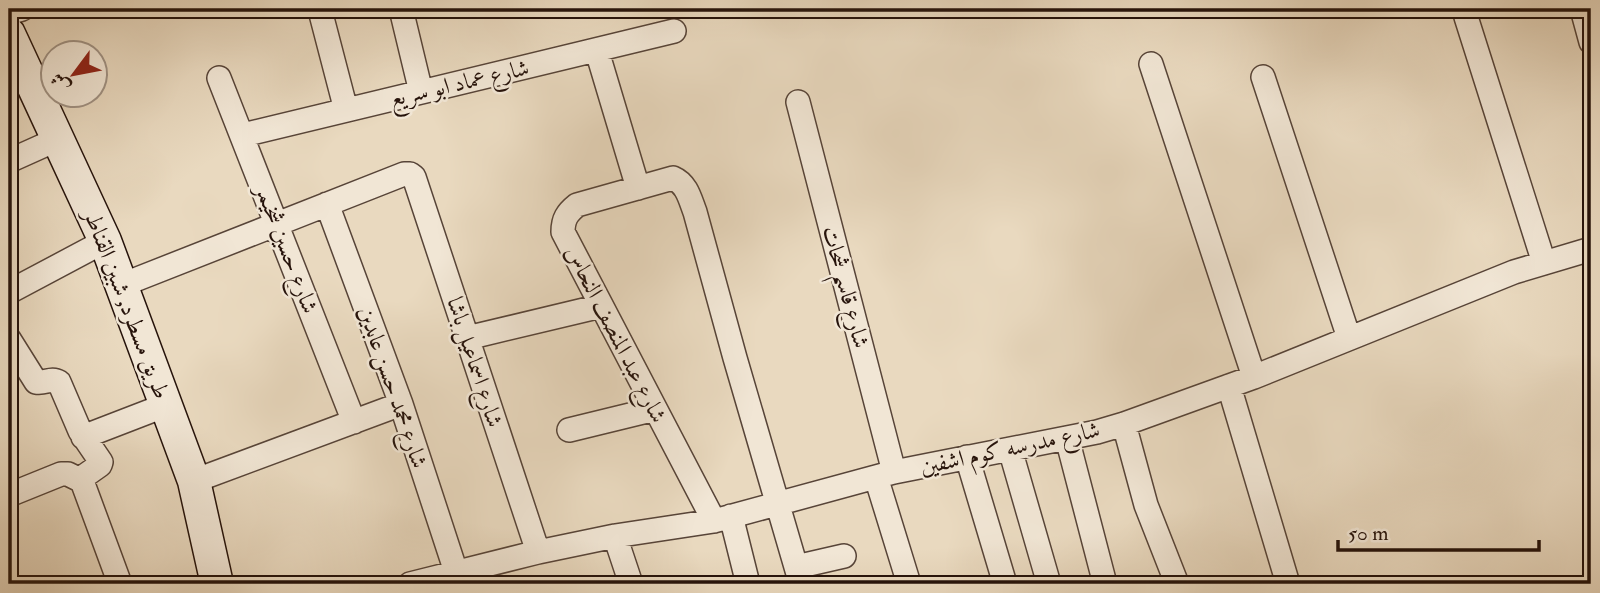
<svg xmlns="http://www.w3.org/2000/svg" width="1600" height="593" font-family="'IM FELL Double Pica',Amiri,serif">
  <style>
    .lines { fill: none; stroke-linecap: round; stroke-linejoin: round }
    .street-casing { stroke: #574438; stroke-width: 26 }
    .secondary-casing { stroke: #26130b; stroke-width: 35 }
    .street { stroke: #f1e6d5; stroke-width: 23 }
    .secondary { stroke: #f1e6d5; stroke-width: 32 }
    .labels { text-anchor: middle; dominant-baseline: central; stroke-width: 5; stroke-linejoin: round; paint-order: stroke }
    .street-label { font-size: 23px; fill: #26130b; stroke: #f1e6d5 }
  </style>
  <rect width="100%" height="100%" fill="#e9d9bf"/>
  <filter id="stains"><feTurbulence type="fractalNoise" baseFrequency=".00286" numOctaves="4"/><feColorMatrix values="0 0 0 0 .2 0 0 0 0 .09 0 0 0 0 .02 0 0 0 .5 -.17"/></filter>
  <radialGradient id="worn" r=".72"><stop offset=".6" stop-color="#630" stop-opacity="0"/><stop offset="1" stop-color="#630" stop-opacity=".3"/></radialGradient>
  <g class="lines">
    <defs>
      <path id="street" d="M401,9L421,92
        M1582,9L1591,42
        M9,13L22,9
        M321,14L346,110
        M1466,17L1544,263
        M597,51L638,188
        M1151,64L1254,377
        M1263,77L1349,338
        M219,78L354,422
        M798,102L894,472
        M243,135L674,31
        M9,161L58,139
        M327,204L401,404L456,572
        M122,285L404,174H410L414,177L538,552
        M9,292L105,241
        M467,338L601,306
        M9,339L36,382C45,384 51,377 59,382L80,431L101,462L100,465L83,477L82,481L120,584
        M1229,386L1288,584
        M1124,424L1146,505L1177,584
        M569,430L655,409
        M83,437L166,405
        M1067,438L1105,584
        M1010,449L1049,584
        M967,457L1005,584
        M876,477L909,584
        M194,481L401,404
        M9,495L61,474H68L82,481
        M731,516L748,584
        M714,521L563,232C563,219 567,213 577,205L673,178C687,184 690,199 695,212L735,358L801,584
        M615,536L631,584
        M796,567L844,556
        M410,584L538,552L615,536L714,521L894,472L1097,432L1124,424L1254,377L1514,272L1591,249"/>
      <path id="secondary" d="M9,34L105,241L194,481L217,584"/>
    </defs>
    <use href="#street" class="street-casing"/>
    <use href="#secondary" class="secondary-casing"/>
    <use href="#street" class="street"/>
    <use href="#secondary" class="secondary"/>
  </g>
  <g class="labels">
    <g class="street-label">
      <text transform="translate(459 83) rotate(-13)">شارع عماد ابو سريع</text>
      <text transform="translate(287 249) rotate(69)">شارع حسين شخيمر</text>
      <text transform="translate(846 287) rotate(75)">شارع قاسم شحات</text>
      <text transform="translate(127 304) rotate(69)">طريق مسطرد, شبين القناطر</text>
      <text transform="translate(616 334) rotate(63)">شارع عبد المنصف النحاس</text>
      <text transform="translate(475 362) rotate(72)">شارع اسماعيل باشا</text>
      <text transform="translate(393 387) rotate(71)">شارع محمد حسن عابدين</text>
      <text transform="translate(1010 448) rotate(-12)">شارع مدرسه كوم اشفين</text>
    </g>
  </g>
  <rect width="1600" height="593" fill="none" stroke="#e9d9bf" stroke-width="35"/>
  <rect x="10" y="10" width="1579" height="572" fill="none" stroke="#26130b" stroke-width="3.5"/>
  <rect x="18" y="18" width="1565" height="558" fill="none" stroke="#26130b" stroke-width="2"/>
  <g transform="translate(74 74) rotate(238)"><circle r="33" fill="#f1e6d5" stroke="#a09284" stroke-width="2"/>
  <path d="M0-5L12 26L0 18L-12 26Z" fill="#8f2418"/>
  <text y="-10" font-size="19" font-weight="bold" text-anchor="middle" fill="#26130b">ش</text>
  </g>
  <path d="M1338 540v10h201v-10" fill="none" stroke="#26130b" stroke-width="3.5"/>
  <text x="1348" y="540" font-size="21" fill="#26130b" stroke="#f1e6d5" stroke-width="5" paint-order="stroke">50 m</text>
  <rect width="100%" height="100%" filter="url(#stains)"/>
  <rect width="100%" height="100%" fill="url(#worn)"/>
</svg>
